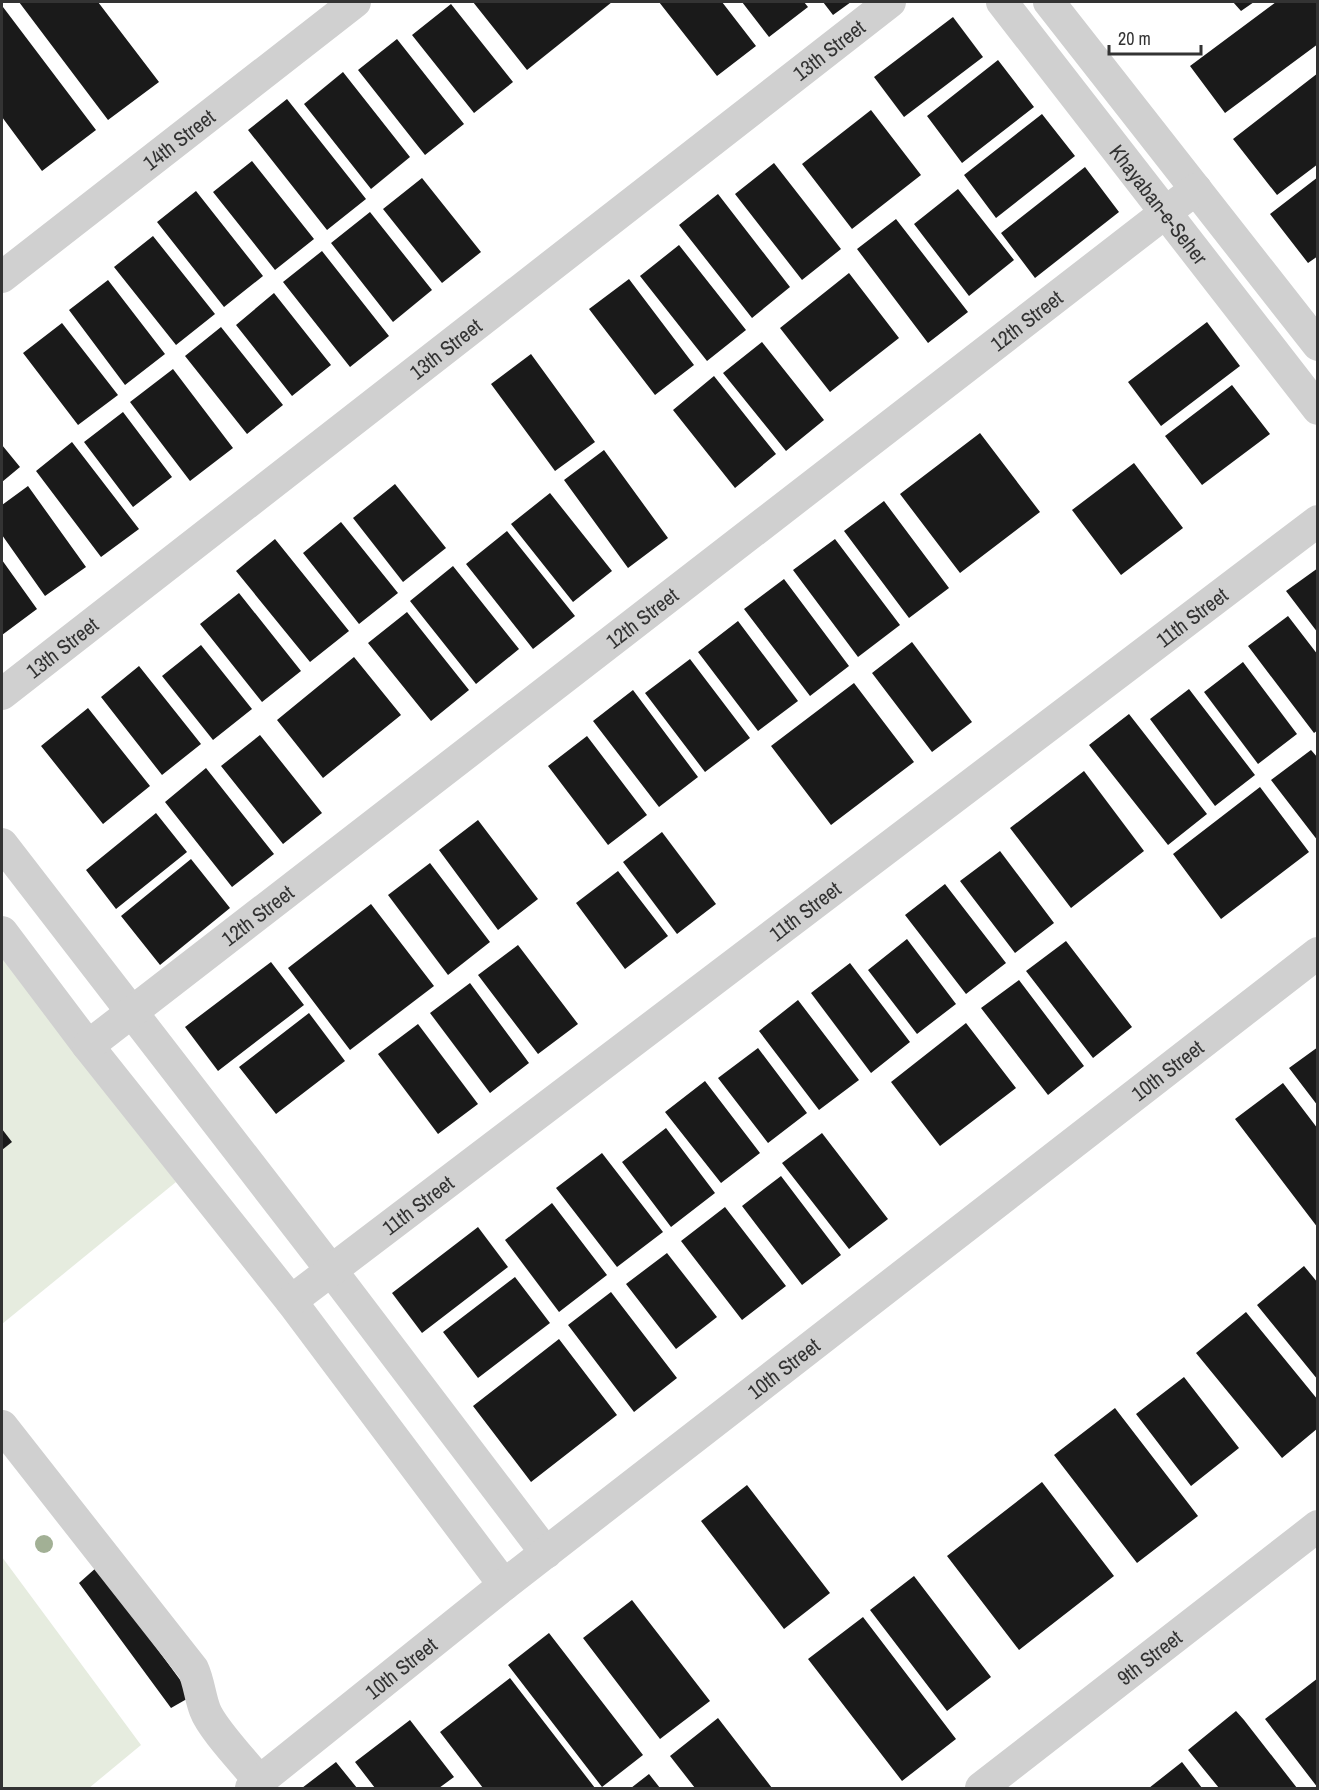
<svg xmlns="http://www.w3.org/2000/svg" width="1319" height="1790" font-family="'Archivo Narrow',sans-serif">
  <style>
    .green { fill: #e6ecdf }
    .building { fill: #1a1a1a }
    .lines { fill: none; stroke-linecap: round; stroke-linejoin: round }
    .minor { stroke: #d0d0d0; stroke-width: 32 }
    .tree { fill: #a2b095 }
    .labels { text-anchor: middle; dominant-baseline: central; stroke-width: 6; stroke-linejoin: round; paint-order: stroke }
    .street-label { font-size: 21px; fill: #333; stroke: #fff }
  </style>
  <rect width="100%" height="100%" fill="#fff"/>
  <path class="green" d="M2,950L176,1182L2,1324Z
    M2,1557L141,1745L89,1788H2Z"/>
  <path class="building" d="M19,2H98L159,82L108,120Z
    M473,2H612L527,70Z
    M659,2H722L756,46L717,76Z
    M742,2H804L808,7L769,37Z
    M823,2H851L833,15Z
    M1233,2H1254L1241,11Z
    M1276,2H1318V44L1225,113L1190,66Z
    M451,4L513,82L474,113L412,35Z
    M3,7L96,130L42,171L2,117Z
    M953,17L983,57L904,117L874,77Z
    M397,39L464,124L425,155L358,70Z
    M998,60L1034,107L962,163L927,116Z
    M343,72L410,157L371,189L304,104Z
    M1318,73V164L1277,195L1233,139Z
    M287,99L366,199L327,230L248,130Z
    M871,110L921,175L852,229L802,164Z
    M1042,114L1075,156L996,218L964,175Z
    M252,161L314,239L275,270L213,192Z
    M774,163L841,249L802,280L735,194Z
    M1085,167L1119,212L1035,278L1001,233Z
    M1318,177V256L1308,263L1270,214Z
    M422,178L481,252L442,283L383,209Z
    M958,189L1014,260L969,296L914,224Z
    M196,191L263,276L224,307L157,222Z
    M718,194L790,287L752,318L679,225Z
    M370,212L432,290L393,322L331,243Z
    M896,219L968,312L928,343L857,249Z
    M153,236L215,314L176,345L114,267Z
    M679,245L746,330L707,361L640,276Z
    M322,251L389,336L350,367L283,282Z
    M849,273L899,338L830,392L780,328Z
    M629,279L694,365L655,395L589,309Z
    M108,280L165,354L125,385L69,310Z
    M274,293L331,365L292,396L236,325Z
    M1207,322L1240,366L1161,426L1128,382Z
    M62,323L118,395L78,425L23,353Z
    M221,327L283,405L247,434L185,356Z
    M762,342L824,420L786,451L723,373Z
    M531,354L595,442L555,471L491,384Z
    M173,369L233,448L190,481L130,402Z
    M714,376L776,454L735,488L673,410Z
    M1232,385L1270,434L1202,485L1165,436Z
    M123,412L172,477L133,507L84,442Z
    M980,433L1040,512L960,573L900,494Z
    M72,442L139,529L101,557L36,471Z
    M2,445L20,467L2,482Z
    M604,450L668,538L628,568L564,480Z
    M1134,463L1183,528L1121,575L1072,510Z
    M395,484L446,548L403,582L353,518Z
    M28,486L86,567L45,596L2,535V505Z
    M550,493L612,571L573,602L511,524Z
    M884,501L949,588L909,618L844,531Z
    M341,522L398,593L359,624L303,553Z
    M507,531L575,616L533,649L466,564Z
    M275,539L349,631L310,662L236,571Z
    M835,539L900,625L858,657L793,570Z
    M2,560L37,609L2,635Z
    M453,566L519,649L476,684L410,601Z
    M1318,568V633L1286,591Z
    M784,579L849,666L810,696L744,609Z
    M239,593L301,671L262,702L200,624Z
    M407,612L469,690L431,721L368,643Z
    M1288,616L1318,655V730L1314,733L1248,646Z
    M738,621L798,701L758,731L698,652Z
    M912,642L972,722L932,752L872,673Z
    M201,645L252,709L213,740L162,676Z
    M354,657L401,715L323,778L277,720Z
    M690,659L750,738L705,772L645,693Z
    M1243,662L1297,734L1258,764L1204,692Z
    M139,666L201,744L162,775L101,697Z
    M854,683L914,762L831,825L771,746Z
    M1189,689L1255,775L1215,806L1150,719Z
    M633,690L698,777L659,807L593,721Z
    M88,708L150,786L103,824L41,746Z
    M1129,714L1207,814L1168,845L1089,745Z
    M260,735L322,813L283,844L221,766Z
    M587,736L647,815L608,845L548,766Z
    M1311,750L1318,758V841L1271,780Z
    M206,768L274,854L232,887L165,802Z
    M1084,771L1144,851L1071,908L1010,828Z
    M1260,787L1309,852L1221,919L1173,854Z
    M156,813L187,852L116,909L86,870Z
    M478,820L538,899L498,930L439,850Z
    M662,832L716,904L677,934L623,862Z
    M1000,851L1054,923L1015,953L960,881Z
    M191,859L230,908L160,965L121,916Z
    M430,863L490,942L448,975L388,895Z
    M618,871L668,936L625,969L576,903Z
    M945,884L1006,963L966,994L905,915Z
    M371,904L434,986L350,1050L288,968Z
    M907,939L956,1004L917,1034L868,970Z
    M1066,941L1132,1027L1093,1058L1026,971Z
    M518,945L578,1024L538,1054L478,975Z
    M271,962L304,1005L218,1071L185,1027Z
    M850,963L910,1042L871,1073L811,993Z
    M1019,980L1084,1066L1048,1095L981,1008Z
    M470,983L529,1063L490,1093L430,1013Z
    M798,1000L859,1080L819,1110L759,1031Z
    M309,1013L345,1061L276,1114L239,1067Z
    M966,1023L1016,1088L940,1146L891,1082Z
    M418,1024L478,1104L438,1134L378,1054Z
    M1318,1047V1106L1289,1068Z
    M758,1048L807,1113L768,1143L718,1078Z
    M705,1081L760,1153L721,1183L665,1112Z
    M1283,1083L1318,1129V1228L1235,1119Z
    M666,1128L715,1193L671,1227L622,1162Z
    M2,1129L12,1142L2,1150Z
    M822,1133L888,1219L849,1249L782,1163Z
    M602,1153L663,1232L617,1267L556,1188Z
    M781,1176L841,1255L802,1285L742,1206Z
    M552,1203L607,1275L559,1312L505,1240Z
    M725,1207L786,1286L742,1320L681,1241Z
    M478,1227L508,1267L422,1333L392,1293Z
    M667,1253L717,1317L676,1349L626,1284Z
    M1304,1266L1318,1283V1380L1257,1305Z
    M515,1277L550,1323L478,1378L443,1332Z
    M611,1292L677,1378L634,1412L568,1325Z
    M1246,1312L1318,1400V1428L1282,1458L1196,1353Z
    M559,1339L617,1415L531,1482L473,1406Z
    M1184,1377L1239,1448L1191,1486L1136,1414Z
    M1115,1408L1198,1516L1137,1563L1054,1455Z
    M1042,1482L1114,1576L1019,1650L947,1556Z
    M747,1485L830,1593L784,1629L701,1521Z
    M97,1567L192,1696L171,1708L79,1583Z
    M914,1576L991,1677L947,1711L870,1610Z
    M632,1600L710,1701L660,1739L583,1638Z
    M863,1617L956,1739L902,1781L808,1659Z
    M549,1633L643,1755L602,1787L508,1665Z
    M510,1678L595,1788H483L440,1732Z
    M1318,1678V1788L1265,1719Z
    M1236,1711L1244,1720L1297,1788H1219L1188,1750Z
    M718,1718L772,1788H695L670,1756Z
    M410,1720L454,1777L439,1788H375L355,1762Z
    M336,1762L357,1788H302Z
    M1182,1762L1202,1788H1149Z
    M649,1774L660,1788H631Z"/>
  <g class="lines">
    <g class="minor">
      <path id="s1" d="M1002,2L1318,409"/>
      <path d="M1049,2L1318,345"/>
      <path id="s2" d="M2,277L355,2"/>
      <path id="s3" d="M2,694L890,2"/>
      <path d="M2,844L331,1270L546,1553"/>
      <path d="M2,932L88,1046L291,1301L504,1585"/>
      <path id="s4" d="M88,1046L1196,189"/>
      <path id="s5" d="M291,1301L1318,521"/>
      <path d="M2,1426L193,1669C199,1682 200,1697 205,1710C212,1729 246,1764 260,1782"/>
      <path id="s6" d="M251,1788L504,1585L1318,953"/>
      <path id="s7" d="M981,1788L1318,1526"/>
    </g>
  </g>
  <circle class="tree" cx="44" cy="1544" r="9"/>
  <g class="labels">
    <g class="street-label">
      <text stroke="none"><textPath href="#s3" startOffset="1048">13th Street</textPath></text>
      <text stroke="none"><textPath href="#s2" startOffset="224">14th Street</textPath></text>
      <text stroke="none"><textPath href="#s1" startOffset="256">Khayaban-e-Seher</textPath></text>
      <text stroke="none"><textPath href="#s4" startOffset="1186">12th Street</textPath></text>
      <text stroke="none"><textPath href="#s3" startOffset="562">13th Street</textPath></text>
      <text stroke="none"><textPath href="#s5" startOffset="1131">11th Street</textPath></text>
      <text stroke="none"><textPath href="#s4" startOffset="700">12th Street</textPath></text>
      <text stroke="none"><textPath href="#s3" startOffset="76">13th Street</textPath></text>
      <text stroke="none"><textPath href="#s5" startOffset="645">11th Street</textPath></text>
      <text stroke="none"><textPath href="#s4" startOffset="214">12th Street</textPath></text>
      <text stroke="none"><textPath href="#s6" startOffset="1164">10th Street</textPath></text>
      <text stroke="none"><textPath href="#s5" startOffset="159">11th Street</textPath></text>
      <text stroke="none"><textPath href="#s6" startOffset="678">10th Street</textPath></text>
      <text stroke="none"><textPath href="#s7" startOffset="213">9th Street</textPath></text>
      <text stroke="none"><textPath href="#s6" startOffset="192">10th Street</textPath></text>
    </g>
  </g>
  <rect width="1319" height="1790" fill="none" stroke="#333333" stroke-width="6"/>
  <path d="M1109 45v9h92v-9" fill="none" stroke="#333333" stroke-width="3"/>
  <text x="1118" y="45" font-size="18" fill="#333333" stroke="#ffffff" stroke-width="4.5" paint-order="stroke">20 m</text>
</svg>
